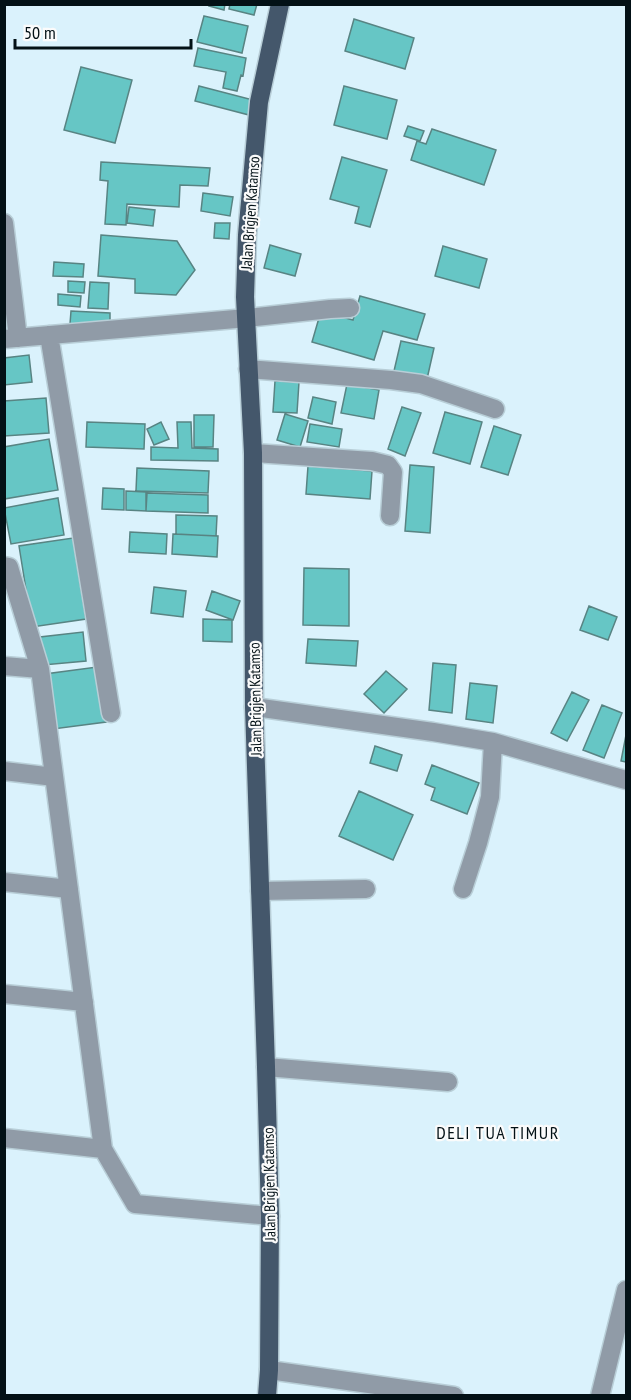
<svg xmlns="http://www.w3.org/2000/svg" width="631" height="1400" font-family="'PT Sans Narrow',sans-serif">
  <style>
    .building { fill: #66c6c5; stroke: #588483; stroke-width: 1.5 }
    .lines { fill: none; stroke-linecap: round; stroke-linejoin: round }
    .street-casing { stroke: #b8ced7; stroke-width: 21 }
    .primary-casing { stroke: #b8ced7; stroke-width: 21 }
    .street { stroke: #909ba7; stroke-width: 18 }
    .primary { stroke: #44576b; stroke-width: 18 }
    .labels { text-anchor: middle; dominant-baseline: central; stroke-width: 4.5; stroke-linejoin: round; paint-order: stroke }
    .street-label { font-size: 15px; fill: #031116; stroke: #fbfbfb }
    .quarter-label { font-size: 18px; letter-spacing: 1.5px; fill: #031116; stroke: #fbfbfb }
  </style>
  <rect width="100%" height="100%" fill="#daf2fc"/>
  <path class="building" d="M210,4H225L224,10L209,6Z
    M230,4H257L254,15L229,9Z
    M204,16L248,26L242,53L197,42Z
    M354,19L414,38L405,69L345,51Z
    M198,48L246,58L243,76L241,75L237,91L223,88L226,72L194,66Z
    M81,67L132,80L115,143L64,130Z
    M199,86L253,100L249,115L195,101Z
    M344,86L397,100L387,139L334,125Z
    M408,126L424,131L420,141L404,136Z
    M432,129L496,150L484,185L411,160L417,141L426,144Z
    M342,157L387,170L370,227L355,223L359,207L330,199Z
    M101,162L210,168L208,186L180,185L179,207L127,204L126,225L105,224L108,181L100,180Z
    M203,193L233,197L230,216L201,211Z
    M129,207L155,210L153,226L127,223Z
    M215,223H230L229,239L214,238Z
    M101,235L177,241L195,270L176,295L135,293V279L98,276Z
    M270,245L301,254L295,276L264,268Z
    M443,246L487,259L479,288L435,276Z
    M54,262L84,264L83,277L53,276Z
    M68,281L85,282L84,293L68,292Z
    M90,282L109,283L108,309L88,308Z
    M58,294L81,296L80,307L58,305Z
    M360,296L425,314L417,340L383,331L374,360L312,342L321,311L353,320Z
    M71,311L110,313V326L70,324Z
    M401,341L434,348L427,379L394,371Z
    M29,355L32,382L4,385V358Z
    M275,381L299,382L297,413L273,412Z
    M347,384L379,390L374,419L341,413Z
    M313,397L336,402L332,424L308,418Z
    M46,398L49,433L4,436V401Z
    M402,407L421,413L405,456L388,449Z
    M445,412L482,422L470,464L433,453Z
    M285,414L308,421L300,447L277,440Z
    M194,415H214L213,447H194Z
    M87,422L145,424L144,449L86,447Z
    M161,422L169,439L154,445L147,429Z
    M177,422H191L192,448L218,449V461L151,460V447L178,448Z
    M310,424L342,429L339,447L307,442Z
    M494,426L521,435L508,475L481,467Z
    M49,439L58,490L4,499V447Z
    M410,465L434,467L430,533L405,531Z
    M308,466L372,471L370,499L306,494Z
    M137,468L209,471L208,493L136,491Z
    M103,488L124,489V510L102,509Z
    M126,491L146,492V511L126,510Z
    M147,493L208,495V513L146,511Z
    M58,498L64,535L11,544L4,508Z
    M176,515L217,516L216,536L176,534Z
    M130,532L167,534L166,554L129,552Z
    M173,534L218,536L217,557L172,554Z
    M73,538L86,619L32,627L19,546Z
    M304,568L349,569V626L303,625Z
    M154,587L186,591L183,617L151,613Z
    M212,591L240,601L233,620L206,610Z
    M589,606L617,617L608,640L580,630Z
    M203,619L232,620V642L203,641Z
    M83,632L86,661L43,665L40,637Z
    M308,639L358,641L356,666L306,663Z
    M433,663L456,665L452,713L429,710Z
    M97,667L106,722L53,729L45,674Z
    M386,671L407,689L384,713L364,694Z
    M470,683L497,686L493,723L466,719Z
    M572,692L589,700L567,741L551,733Z
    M602,705L622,713L604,758L583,750Z
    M626,735V762L621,761Z
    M375,746L402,755L397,771L370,763Z
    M432,765L479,783L467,814L431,800L435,788L425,784Z
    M359,791L413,815L393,860L339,836Z"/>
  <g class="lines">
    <defs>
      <path id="street" d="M4,223L18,338
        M49,335L111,713
        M4,339L247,318L330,309L350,308
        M248,369L391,380L421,384L495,409
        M253,453L372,461L388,465L393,472L390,516
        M4,566L9,567L40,669L103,1149L135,1204L270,1216
        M4,666L40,669
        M254,707L433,732L493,742L626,780
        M4,771L54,777
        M4,882L69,889
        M463,889L478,843L490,797L493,742
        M260,891L366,889
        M4,994L84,1002
        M266,1067L448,1082
        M4,1138L103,1149
        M269,1370L454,1396
        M600,1396L626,1290"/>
      <path id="primary" d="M267,1396L269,1370L270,1216L266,1067L254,707L253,453L245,297L247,235L259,102L280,4"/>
    </defs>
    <use href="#street" class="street-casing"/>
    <use href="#primary" class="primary-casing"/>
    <use href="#street" class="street"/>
    <use href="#primary" class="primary"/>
  </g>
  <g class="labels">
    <g class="street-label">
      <text transform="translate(250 213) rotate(-86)">Jalan Brigjen Katamso</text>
      <text transform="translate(255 699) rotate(-91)">Jalan Brigjen Katamso</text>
      <text transform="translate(269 1184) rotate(-91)">Jalan Brigjen Katamso</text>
    </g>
    <g class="quarter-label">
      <text x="498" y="1132">DELI TUA TIMUR</text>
    </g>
  </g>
  <rect width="631" height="1400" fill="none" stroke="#031116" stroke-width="12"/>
  <path d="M15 39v9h176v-9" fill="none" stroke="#031116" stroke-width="3"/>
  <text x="24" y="39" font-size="18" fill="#031116" stroke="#fbfbfb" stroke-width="4.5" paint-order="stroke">50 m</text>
</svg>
